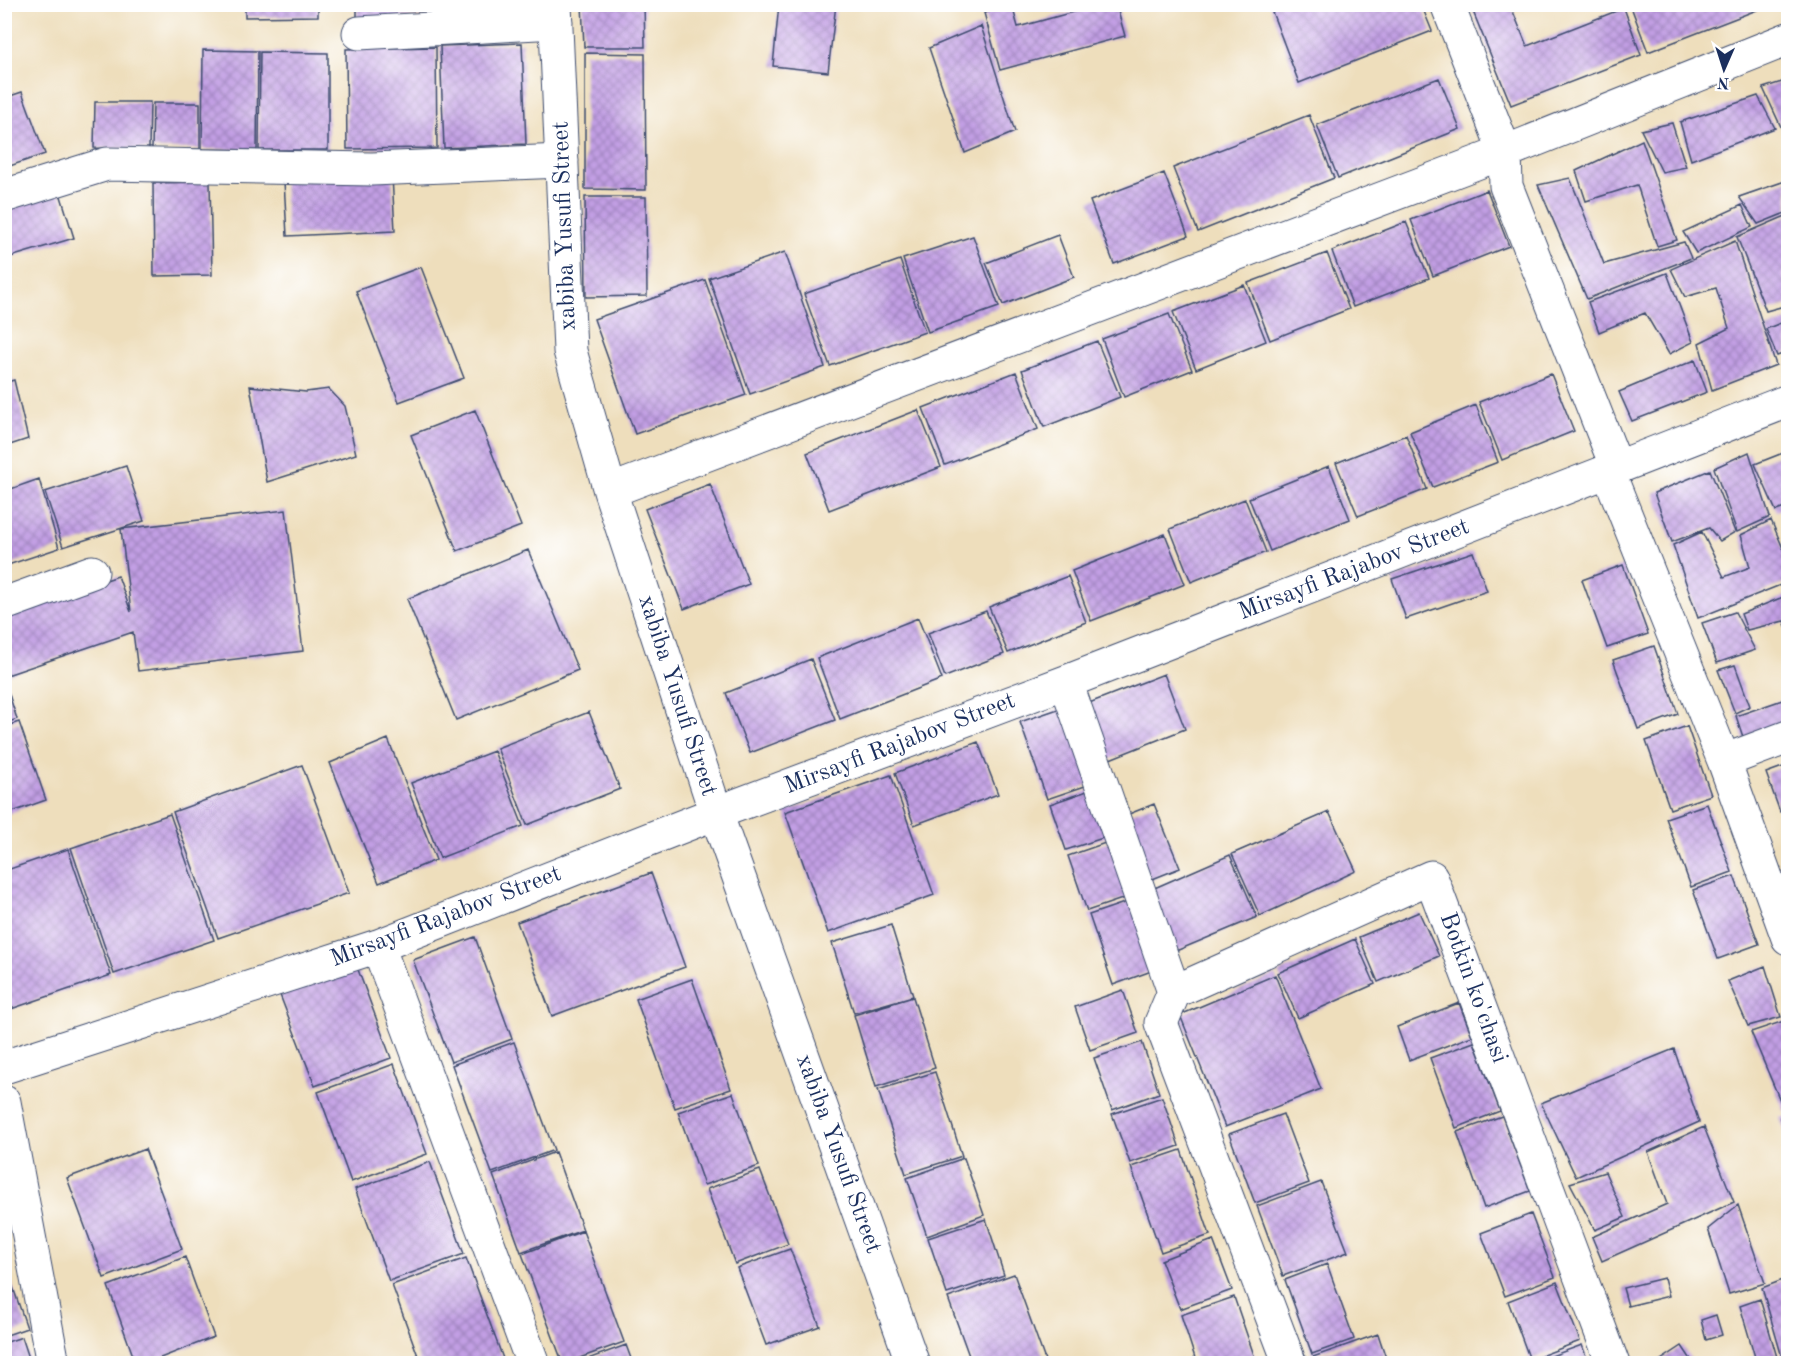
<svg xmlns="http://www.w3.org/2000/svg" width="1793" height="1368" font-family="'Old Standard TT',serif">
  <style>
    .building { fill: url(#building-cross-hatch) }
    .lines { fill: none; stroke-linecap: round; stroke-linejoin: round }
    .street-casing { stroke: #3b496c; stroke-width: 35 }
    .street { stroke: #fff; stroke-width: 33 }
    .labels { text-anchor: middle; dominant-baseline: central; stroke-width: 4.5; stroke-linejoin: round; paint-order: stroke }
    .street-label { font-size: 24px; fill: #1b2f5e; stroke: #fff }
  </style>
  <defs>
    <pattern id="building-cross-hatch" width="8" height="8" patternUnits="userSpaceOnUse" patternTransform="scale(1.5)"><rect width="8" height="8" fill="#c29fe4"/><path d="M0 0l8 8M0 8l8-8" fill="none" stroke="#9d82bc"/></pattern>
  </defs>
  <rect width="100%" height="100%" fill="#fff"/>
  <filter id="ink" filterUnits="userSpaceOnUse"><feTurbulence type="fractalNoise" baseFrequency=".0167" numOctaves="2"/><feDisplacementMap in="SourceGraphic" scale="12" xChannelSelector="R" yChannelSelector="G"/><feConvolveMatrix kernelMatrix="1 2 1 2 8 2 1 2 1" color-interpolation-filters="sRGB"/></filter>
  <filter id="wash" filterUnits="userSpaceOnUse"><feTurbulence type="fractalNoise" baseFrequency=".008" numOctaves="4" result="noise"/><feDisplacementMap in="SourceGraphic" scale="24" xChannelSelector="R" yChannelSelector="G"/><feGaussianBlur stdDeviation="1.35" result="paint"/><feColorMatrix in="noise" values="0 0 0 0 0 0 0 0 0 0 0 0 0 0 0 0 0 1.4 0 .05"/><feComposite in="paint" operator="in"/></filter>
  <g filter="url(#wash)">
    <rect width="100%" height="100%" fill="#eedebc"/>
    <g id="blocks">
      <path class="building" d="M245,4H318V16L245,17Z
        M357,4H427V16L357,19Z
        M582,4H644L645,47H584Z
        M779,4H836L828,72L773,66Z
        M1075,4H1116L1125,36L1000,70L984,13L1012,5L1018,27L1077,11Z
        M1269,4H1421L1432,31L1299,83Z
        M1470,4H1510L1527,46L1624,8L1641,55L1511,105Z
        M1630,4H1761L1762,8L1648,52Z
        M439,5H524L525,13L439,16Z
        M981,26L1015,132L965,153L929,48Z
        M522,43L526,144L444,148L440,46Z
        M436,47L437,148L347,149L346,49Z
        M203,50L258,51L257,150L202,149Z
        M260,52L328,53V150H259Z
        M585,53L645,54L646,190L585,189Z
        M1439,78L1460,129L1338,178L1317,125Z
        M1788,80V142L1763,88Z
        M22,92L45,154L4,168V98Z
        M1758,96L1775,128L1691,160L1680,122Z
        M95,102H150L149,149L94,148Z
        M153,103H200V149H152Z
        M1309,115L1334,178L1198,232L1173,168Z
        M1672,123L1686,167L1662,172L1641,130Z
        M1642,140L1677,240L1657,246L1637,185L1586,201L1576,171Z
        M1164,173L1188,236L1114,264L1090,201Z
        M392,176L395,231L287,236L284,181Z
        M1570,178L1604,264L1684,242L1691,258L1587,299L1538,185Z
        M1788,180V212L1758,224L1739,197Z
        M210,182L212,275L154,276L153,183Z
        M1487,190L1509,246L1433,276L1411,220Z
        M60,193L74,238L4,259V210Z
        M585,197H646L647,296L586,297Z
        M1742,205L1752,227L1696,253L1683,232Z
        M1788,215V257L1783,275L1788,291V305L1766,311L1737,237Z
        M1406,222L1429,278L1353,307L1332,251Z
        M1058,235L1074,277L1003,305L986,263Z
        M973,236L999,307L928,332L903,259Z
        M1735,241L1776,365L1712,390L1699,343L1729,328L1716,288L1685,297L1671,269Z
        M785,252L825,367L750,394L709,278Z
        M1327,253L1349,309L1270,340L1248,283Z
        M900,260L925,332L830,366L804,294Z
        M421,267L464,378L399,402L356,291Z
        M1667,273L1693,342L1669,354L1645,313L1599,332L1588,302Z
        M705,280L746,395L635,434L594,319Z
        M1244,285L1266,341L1196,369L1173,312Z
        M1169,314L1192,370L1124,397L1102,339Z
        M1788,320V352L1777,356L1766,329Z
        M1097,341L1120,397L1044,427L1022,370Z
        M1695,360L1707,392L1632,421L1619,392Z
        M1016,372L1038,429L945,465L923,408Z
        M1551,374L1574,431L1502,460L1479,402Z
        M14,380L28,439L4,447V383Z
        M250,386L306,392L329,389L345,406L356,454L267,482Z
        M1476,405L1498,462L1433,487L1410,432Z
        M475,410L521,526L457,551L411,435Z
        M918,410L941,467L829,510L807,453Z
        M1406,435L1427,489L1358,516L1336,463Z
        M1788,451V507L1776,511L1755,464Z
        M1749,452L1770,517L1737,532L1714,468Z
        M126,466L144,521L63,547L45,492Z
        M1329,466L1350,519L1270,551L1249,498Z
        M1710,470L1735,532L1720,541L1709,528L1672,542L1654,493Z
        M39,479L59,548L5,566V491Z
        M710,484L749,584L684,609L645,509Z
        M1245,499L1266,552L1191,582L1170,529Z
        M286,510L303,651L138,671L133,632L7,675L4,667V615L118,576L131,612L121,529Z
        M1771,520L1788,560V582L1698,618L1673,545L1702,532L1724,577L1750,567L1741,535Z
        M1165,534L1185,584L1091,621L1072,571Z
        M528,550L578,670L456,720L407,599Z
        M1473,552L1487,591L1406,619L1392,579Z
        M1623,565L1648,634L1607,648L1582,580Z
        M1068,576L1086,622L1008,653L989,607Z
        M1788,595V631L1784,621L1747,630L1741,614Z
        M986,611L1004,654L945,677L928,633Z
        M1735,612L1755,650L1717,663L1702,623Z
        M918,618L942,679L840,719L817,658Z
        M1654,646L1678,714L1638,729L1613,660Z
        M811,659L835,720L750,753L726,693Z
        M1735,665L1750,706L1735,713L1718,670Z
        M1164,674L1185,729L1105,761L1084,705Z
        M5,682L17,719L4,724V683Z
        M1788,698V721L1744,740L1736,716Z
        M1064,707L1091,784L1047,799L1020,722Z
        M589,712L620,789L527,825L497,748Z
        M19,722L46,800L4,815V727Z
        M1687,726L1711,795L1670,809L1646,741Z
        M388,739L436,860L379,883L330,763Z
        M978,742L998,794L914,825L895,773Z
        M494,751L523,826L440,858L411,783Z
        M302,765L349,893L218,938L173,812Z
        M1788,765V809L1780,812L1766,773Z
        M891,775L934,895L828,933L785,812Z
        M1093,789L1109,836L1066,850L1050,804Z
        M1154,804L1180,868L1150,880L1124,816Z
        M1707,804L1732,872L1691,887L1666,818Z
        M1329,812L1356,871L1260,916L1232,854Z
        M170,814L214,940L114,974L71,848Z
        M1111,841L1131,896L1087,911L1068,856Z
        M68,849L111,975L8,1010L4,1000V871Z
        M1230,855L1257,917L1176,951L1150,890Z
        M651,873L685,967L552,1016L517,922Z
        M1734,876L1759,944L1718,959L1693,890Z
        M1133,900L1157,969L1113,985L1089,915Z
        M1419,912L1439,956L1378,982L1359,937Z
        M891,925L913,996L854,1013L832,943Z
        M475,937L512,1039L451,1062L413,960Z
        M1355,939L1375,984L1298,1018L1278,973Z
        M1765,966L1781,1017L1748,1026L1728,981Z
        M357,967L391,1058L315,1086L280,995Z
        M1275,975L1321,1089L1225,1127L1180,1015Z
        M692,979L731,1089L675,1108L636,999Z
        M1123,990L1138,1033L1090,1050L1075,1007Z
        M913,997L935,1068L876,1087L854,1015Z
        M1459,1003L1472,1036L1409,1060L1397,1027Z
        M1787,1020L1788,1111L1785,1112L1751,1032Z
        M514,1042L554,1150L492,1173L452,1065Z
        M1142,1042L1159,1093L1112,1110L1094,1058Z
        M1474,1042L1500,1111L1456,1128L1430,1058Z
        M1674,1049L1699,1122L1576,1177L1541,1103Z
        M394,1064L427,1154L351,1182L318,1092Z
        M935,1072L962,1156L906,1174L878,1090Z
        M733,1093L759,1166L704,1185L678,1112Z
        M1162,1097L1179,1146L1130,1163L1112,1114Z
        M1283,1114L1309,1183L1255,1203L1229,1134Z
        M1502,1116L1530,1191L1484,1208L1457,1132Z
        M1788,1116V1139L1780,1118Z
        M1704,1127L1734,1202L1602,1261L1592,1237L1667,1204L1648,1152Z
        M145,1149L182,1249L104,1278L67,1178Z
        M1181,1150L1210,1235L1161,1252L1131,1167Z
        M555,1152L583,1230L521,1252L493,1175Z
        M964,1158L984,1215L927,1236L907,1178Z
        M430,1162L464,1254L389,1281L355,1189Z
        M760,1170L788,1244L735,1264L707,1189Z
        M1605,1172L1625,1217L1595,1230L1570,1183Z
        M1321,1182L1348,1252L1283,1276L1257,1206Z
        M1738,1205L1765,1283L1729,1294L1708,1229Z
        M1531,1214L1555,1277L1505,1296L1481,1233Z
        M986,1219L1004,1275L947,1294L928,1238Z
        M583,1231L624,1342L563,1364L522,1254Z
        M1213,1240L1232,1290L1180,1309L1161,1260Z
        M790,1249L820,1326L766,1345L737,1268Z
        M185,1257L214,1337L145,1364H136L108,1286Z
        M466,1258L505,1364H421L392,1285Z
        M4,1261L27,1328L4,1336Z
        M1327,1264L1354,1339L1312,1354L1285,1280Z
        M1014,1274L1046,1363L972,1364L948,1298Z
        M1664,1278L1669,1296L1628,1306L1623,1288Z
        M1788,1278V1364H1784L1762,1288Z
        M1557,1282L1580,1341L1530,1360L1508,1301Z
        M1234,1297L1257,1364H1197L1181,1315Z
        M1760,1299L1779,1364H1757L1740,1306Z
        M1716,1315L1722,1335L1706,1340L1701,1320Z
        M1378,1334L1388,1364H1316L1313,1357Z
        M22,1337L31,1364H4V1343Z
        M626,1345L633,1364H577V1363Z
        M1582,1345L1589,1364H1532V1363Z
        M1682,1346L1694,1364H1655Z"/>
    </g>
  </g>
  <g filter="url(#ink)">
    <use href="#blocks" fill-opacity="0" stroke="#3b496c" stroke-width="1.5"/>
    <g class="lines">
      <defs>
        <path id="street" d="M555,4L570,351L610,491L716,813L913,1364
          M1447,4L1505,152L1506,186L1617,468
          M359,33L556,22
          M4,196L107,164L372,169L562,161
          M1608,471L1724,761L1788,938
          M610,491L1505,152L1788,39
          M4,604L92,572
          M1066,682L1174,992L1161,1023L1290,1364
          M1724,761L1788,737
          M378,946L533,1364
          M1174,992L1431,877L1613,1364
          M4,1067L378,946L716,813L1066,682L1788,401
          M4,1102L53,1364"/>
      </defs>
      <use href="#street" class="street-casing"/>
      <use href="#street" class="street"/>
    </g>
  </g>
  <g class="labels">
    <g class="street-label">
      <text transform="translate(565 226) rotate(-92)">xabiba Yusufi Street</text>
      <text transform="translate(1354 570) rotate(-21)">Mirsayfi Rajabov Street</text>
      <text transform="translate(677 696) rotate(72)">xabiba Yusufi Street</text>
      <text transform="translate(900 744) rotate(-21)">Mirsayfi Rajabov Street</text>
      <text transform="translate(446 917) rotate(-21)">Mirsayfi Rajabov Street</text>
      <text transform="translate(1473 988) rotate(70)">Botkin ko'chasi</text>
      <text transform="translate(838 1154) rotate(70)">xabiba Yusufi Street</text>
    </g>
  </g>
  <rect width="1793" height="1368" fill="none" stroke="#fff" stroke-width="24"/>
  <g transform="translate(1724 69) rotate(183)" stroke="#ffffff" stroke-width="4.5" paint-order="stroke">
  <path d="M0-4.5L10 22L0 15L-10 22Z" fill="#1b2f5e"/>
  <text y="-9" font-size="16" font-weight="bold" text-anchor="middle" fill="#1b2f5e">N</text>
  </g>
</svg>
